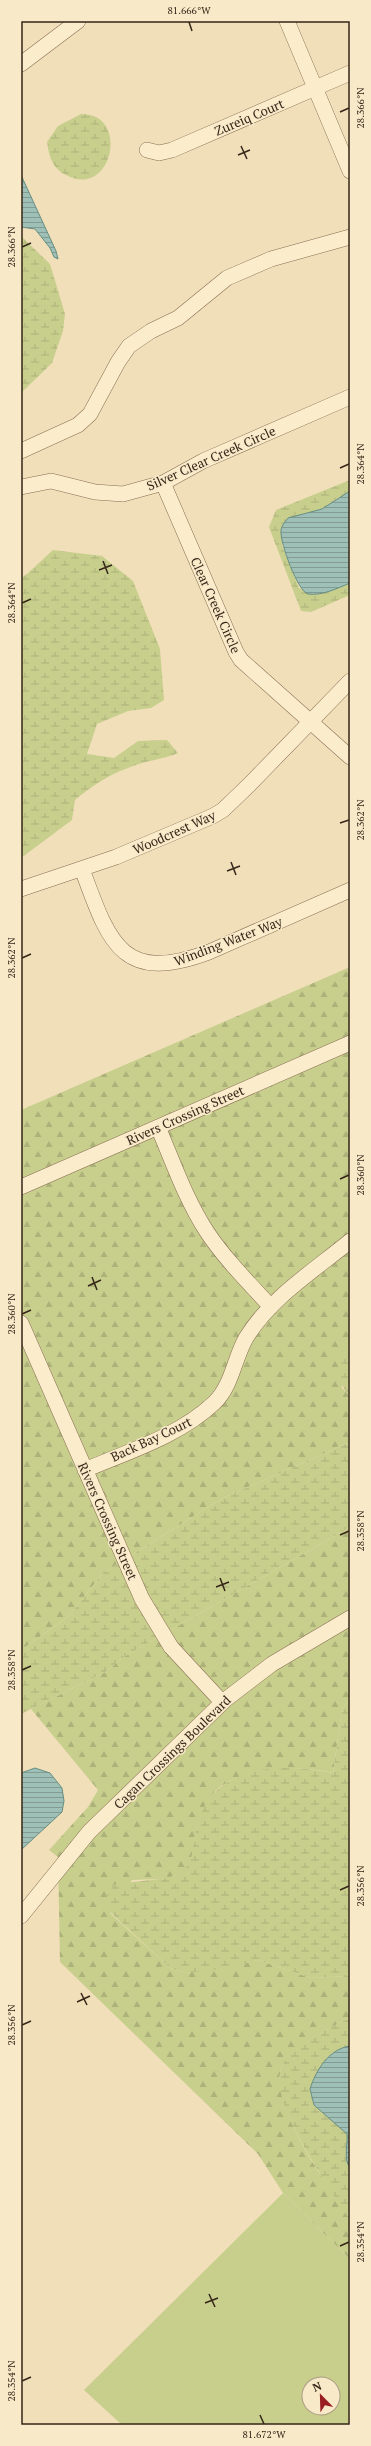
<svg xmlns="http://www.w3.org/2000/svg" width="371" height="2446" font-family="'PT Serif',serif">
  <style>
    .grass { fill: #c8cf8d; fill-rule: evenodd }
    .forest { fill: url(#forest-firs) }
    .wetland { fill: url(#wetland-marsh) }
    .water { fill: url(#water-rules); stroke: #668e83 }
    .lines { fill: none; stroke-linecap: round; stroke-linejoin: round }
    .minor-casing { stroke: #886e53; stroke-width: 16 }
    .minor { stroke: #fbeccc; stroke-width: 15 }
    .ticks { fill: none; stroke: #352619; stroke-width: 1.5 }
    .labels { text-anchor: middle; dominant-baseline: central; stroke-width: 3; stroke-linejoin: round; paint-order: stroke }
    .street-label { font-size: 13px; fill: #352619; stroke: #f8e9c9 }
    .neatline { fill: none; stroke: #352619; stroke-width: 1.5 }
    .ticks-label { font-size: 10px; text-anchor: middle; fill: #352619 }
  </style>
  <defs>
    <pattern id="forest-firs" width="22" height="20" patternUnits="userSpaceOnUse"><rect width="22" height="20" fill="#c8cf8d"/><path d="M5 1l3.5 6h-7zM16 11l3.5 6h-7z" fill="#acb279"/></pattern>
    <pattern id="wetland-marsh" width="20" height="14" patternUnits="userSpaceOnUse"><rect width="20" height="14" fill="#c8cf8d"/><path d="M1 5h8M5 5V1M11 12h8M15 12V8" fill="none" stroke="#acb279"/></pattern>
    <pattern id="water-rules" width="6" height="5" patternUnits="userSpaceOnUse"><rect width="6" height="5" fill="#9ec0b6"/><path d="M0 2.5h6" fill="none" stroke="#829c93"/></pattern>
  </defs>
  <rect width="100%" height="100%" fill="#f1dfb9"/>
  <path class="grass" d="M283,2193L350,2259V2425H122L84,2390ZM309,2384H333V2408H309Z"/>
  <path class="forest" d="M350,967V1349L343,1354L342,1388L350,1396V1442L221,1499L103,1573L68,1617L21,1650V1110Z
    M350,1527V1700L342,1709L333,1773C301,1765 251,1766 223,1785C208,1794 200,1816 196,1832C191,1846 197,1863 181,1873C167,1881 148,1879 132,1880L110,1913L170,1968L186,1973L258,1960L311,1978L350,1976V2018C332,2026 292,2048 283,2064C269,2088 304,2150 318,2171C327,2184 345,2204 350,2219C353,2230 350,2248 350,2259L283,2193L258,2154L60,1962L58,1857L49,1850L88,1807L98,1790L31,1709L107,1671L122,1658Z"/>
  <path class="wetland" d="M81,114C131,113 112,200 66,175C52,168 49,156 47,142L58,126Z
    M21,236L50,264L65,314L63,331L52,363L21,393Z
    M350,480V491L322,509L302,514L282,545L299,588L318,594L350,583V595L311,612L301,611L269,527L276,510Z
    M53,550L102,556L133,581L160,649L164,700L151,708L128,711L97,724L87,754L114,758L138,741L167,740L178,753C164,759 150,760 136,765C112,773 94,784 75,800L72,820L21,858V578L27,574Z
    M350,1349V1396C337,1384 340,1371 343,1354Z
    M350,1442V1527L122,1658L107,1671L21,1714V1650L68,1617L103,1573L221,1499Z
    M350,1700V1976L311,1978L258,1960L229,1968L186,1973L170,1968L110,1912L107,1896L114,1884C129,1881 171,1881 182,1872C196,1859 191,1846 196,1830C199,1820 202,1808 209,1799C237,1763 292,1764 333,1773L342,1709Z
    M350,2018V2046C329,2049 316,2071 310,2089L314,2105L347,2134L348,2144L346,2158L350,2168V2220C332,2190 263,2098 283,2064C292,2047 332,2026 350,2018Z"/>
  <path class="water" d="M21,175L56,251L58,259L54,257L50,248L35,229L21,227Z
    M350,491V583C338,588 322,596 308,594C298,592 280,543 281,531C281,526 285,522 288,518L322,509Z
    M35,1768L50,1773L62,1788L64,1801L62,1812L21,1850V1773Z
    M350,2046V2168C343,2158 348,2146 347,2134L314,2105L310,2089C316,2070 329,2049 350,2046Z"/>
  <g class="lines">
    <defs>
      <path id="minor" d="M287,21L350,171
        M21,64L78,21
        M147,150L159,153L172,150L350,73
        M21,451L78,425L90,414L118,362L129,346L151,331L178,318L227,278L271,259L350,237
        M163,483L236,652L241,660L350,757
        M21,487L51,481L95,492L123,494L163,483L203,461L350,397
        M82,869C109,942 121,985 209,952L350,890
        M21,889L116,857L213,816L223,810L250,784L350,681
        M158,1127C173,1162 186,1200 207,1232C225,1259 249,1283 271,1307
        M21,1187L350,1043
        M21,1323L142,1599L171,1647L222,1702
        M85,1470C129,1451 179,1436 214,1403C232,1386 234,1359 246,1338C270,1298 315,1270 350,1241
        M21,1916L89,1832L225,1700L272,1664L350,1618"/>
    </defs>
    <use href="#minor" class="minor-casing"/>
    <use href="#minor" class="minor"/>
  </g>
  <path class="ticks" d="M189,22L192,31M340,112L349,108M241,146L247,159M238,155L250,150M22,247L31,243M340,468L349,464M103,561L108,574M99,570L112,565M22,603L31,599M340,823L349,820M231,862L236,875M227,871L240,866M22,958L31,954M340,1179L349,1175M92,1277L97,1290M88,1286L101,1280M22,1314L31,1310M340,1535L349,1531M220,1578L225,1591M216,1587L229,1582M22,1670L31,1666M340,1890L349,1886M81,1993L87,2005M77,2002L90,1996M22,2025L31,2021M340,2246L349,2242M209,2294L215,2307M205,2303L218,2298M22,2381L31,2377M260,2415L264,2424"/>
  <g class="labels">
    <g class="street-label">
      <text transform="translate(249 117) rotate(-23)">Zureiq Court</text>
      <text transform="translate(211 458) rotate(-24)">Silver Clear Creek Circle</text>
      <text transform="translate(216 605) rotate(66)">Clear Creek Circle</text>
      <text transform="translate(174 832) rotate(-24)">Woodcrest Way</text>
      <text transform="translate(228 941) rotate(-21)">Winding Water Way</text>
      <text transform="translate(185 1115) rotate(-24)">Rivers Crossing Street</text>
      <text transform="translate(151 1439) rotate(-25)">Back Bay Court</text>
      <text transform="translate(108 1521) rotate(66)">Rivers Crossing Street</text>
      <text transform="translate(172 1752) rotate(-44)">Cagan Crossings Boulevard</text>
    </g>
  </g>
  <rect width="371" height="2446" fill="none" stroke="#f8e9c9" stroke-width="44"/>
  <g transform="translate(321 2396) rotate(337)"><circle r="19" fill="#f8e9c9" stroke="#aa9b83"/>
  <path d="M0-3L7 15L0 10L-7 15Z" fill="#9b1f22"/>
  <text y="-6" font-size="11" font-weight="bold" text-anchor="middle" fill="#352619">N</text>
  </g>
  <rect x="22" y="22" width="327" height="2402" class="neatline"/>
  <g class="ticks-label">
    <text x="189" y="14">81.666°W</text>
    <text transform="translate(360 108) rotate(-90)" y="4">28.366°N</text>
    <text transform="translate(11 247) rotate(-90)" y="4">28.366°N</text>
    <text transform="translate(360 464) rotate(-90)" y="4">28.364°N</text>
    <text transform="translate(11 603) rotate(-90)" y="4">28.364°N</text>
    <text transform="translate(360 820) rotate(-90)" y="4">28.362°N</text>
    <text transform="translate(11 958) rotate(-90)" y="4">28.362°N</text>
    <text transform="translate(360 1175) rotate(-90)" y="4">28.360°N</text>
    <text transform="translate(11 1314) rotate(-90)" y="4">28.360°N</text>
    <text transform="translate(360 1531) rotate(-90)" y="4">28.358°N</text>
    <text transform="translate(11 1670) rotate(-90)" y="4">28.358°N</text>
    <text transform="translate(360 1886) rotate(-90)" y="4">28.356°N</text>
    <text transform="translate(11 2025) rotate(-90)" y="4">28.356°N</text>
    <text transform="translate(360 2242) rotate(-90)" y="4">28.354°N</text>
    <text transform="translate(11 2381) rotate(-90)" y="4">28.354°N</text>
    <text x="264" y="2438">81.672°W</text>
  </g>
</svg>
